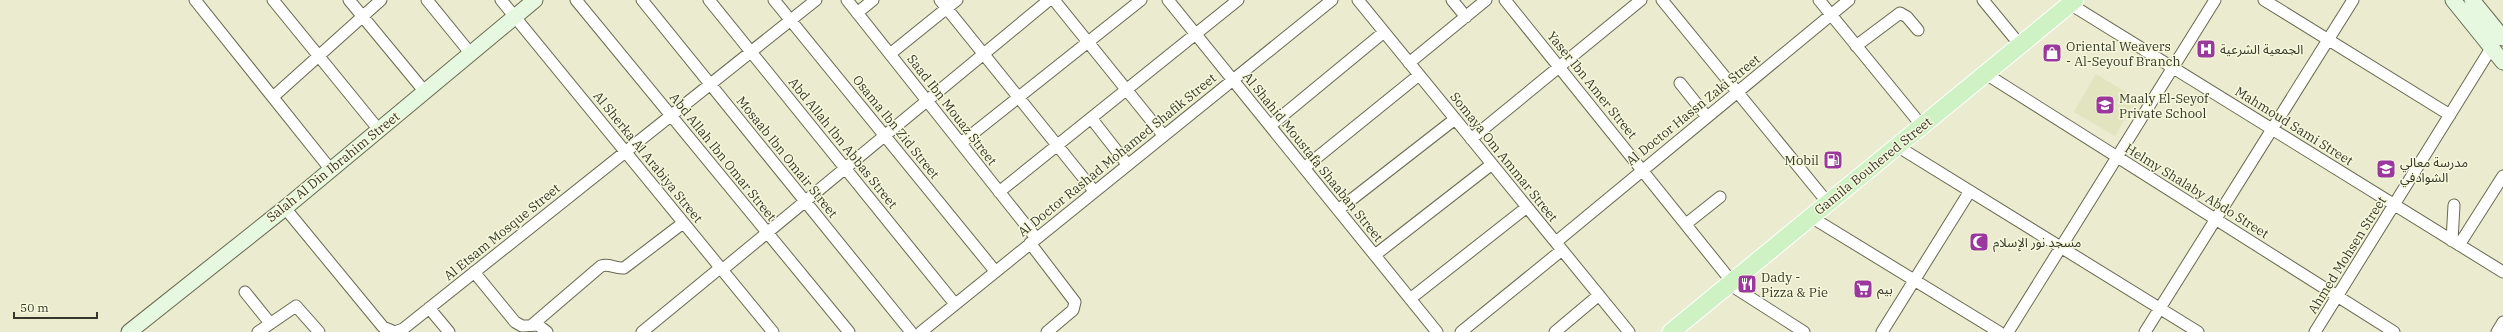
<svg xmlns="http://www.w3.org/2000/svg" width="2503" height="332" font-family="'IBM Plex Serif','Noto Sans Arabic',serif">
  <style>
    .built { fill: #e2e4c0 }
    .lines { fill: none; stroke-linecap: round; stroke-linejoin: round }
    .street-casing { stroke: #686950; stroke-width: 13 }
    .secondary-casing { stroke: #686950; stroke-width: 17 }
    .primary-casing { stroke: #fff; stroke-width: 19 }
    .street { stroke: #fff; stroke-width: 11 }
    .secondary { stroke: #e7f8e1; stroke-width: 15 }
    .primary { stroke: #cef2c4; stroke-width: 17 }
    .labels { text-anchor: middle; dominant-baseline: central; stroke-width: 3; stroke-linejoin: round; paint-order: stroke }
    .poi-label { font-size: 13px; fill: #36372c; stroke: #f7f9dc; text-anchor: start }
    .street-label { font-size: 13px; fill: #36372c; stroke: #f7f9dc }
  </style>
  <rect width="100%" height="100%" fill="#eaebcf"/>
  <path class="built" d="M2096,74L2137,99L2115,136L2074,112Z"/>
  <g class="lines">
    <defs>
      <path id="street" d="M195,0L331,170
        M273,0L379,130
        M349,0L425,92
        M427,0L471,54
        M501,0L773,332
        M576,0L849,332
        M642,0L911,332
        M709,0L955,304
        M774,0L995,271
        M847,0L1036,238
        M940,0L1094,191
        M1054,0L1163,135
        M1168,0L1437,332
        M1358,0L1629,332
        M1452,0L1466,17
        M1505,0L1732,282
        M1662,0L1828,203
        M1819,0L1922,126
        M1983,0L2020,45
        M2264,0L2450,115
        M2070,4L2503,272
        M857,13L873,0
        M1856,46L1900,13L1907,17L1918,30
        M890,54L957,0
        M1409,63L1486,0
        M1986,74L2394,332
        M1680,83L1707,117
        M273,97L381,0
        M1091,118L1127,164
        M1270,126L1384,32
        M1471,139L1641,0
        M961,143L1141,0
        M1897,146L2198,332
        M1304,168L1419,75
        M999,192L1238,0
        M285,208L383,327L395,332
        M1338,210L1455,119
        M1811,217L1999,332
        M1686,224L1720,197
        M2452,241L2454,205
        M1556,242L1849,0
        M1030,243L1075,302L1073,310L1047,332
        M2459,245L2503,176
        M1375,255L1492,164
        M722,270L1049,0
        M474,272L515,322L522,326L538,325L547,332
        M1729,284L1804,332
        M245,292L270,323
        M1410,299L1527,207
        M429,308L449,332
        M532,325L601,266C609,263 615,269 624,268L683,223
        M258,332L296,306L319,332
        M395,332L403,329L816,0
        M642,332L720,268
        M921,332L1332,0
        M1461,332L1562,250
        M1555,332L1599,295
        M1882,332L1970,191
        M2008,332L2215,0
        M2145,332L2353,0
        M2315,332L2495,42
        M2497,332L2503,322"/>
      <path id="secondary" d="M2453,0L2503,62
        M2472,0L2503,38
        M129,332L285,208L535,0"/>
      <path id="primary" d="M1671,332L2075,0"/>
    </defs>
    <use href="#street" class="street-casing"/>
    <use href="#secondary" class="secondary-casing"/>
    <use href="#primary" class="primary-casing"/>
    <use href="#street" class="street"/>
    <use href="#secondary" class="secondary"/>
    <use href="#primary" class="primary"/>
  </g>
  <defs>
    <symbol id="hospital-square" viewBox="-11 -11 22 22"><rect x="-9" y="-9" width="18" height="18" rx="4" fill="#9b389e" stroke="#f7f9dc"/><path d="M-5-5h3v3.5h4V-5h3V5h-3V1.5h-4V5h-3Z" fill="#fff"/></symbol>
    <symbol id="shop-square" viewBox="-11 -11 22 22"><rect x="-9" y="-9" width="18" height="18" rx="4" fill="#9b389e" stroke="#f7f9dc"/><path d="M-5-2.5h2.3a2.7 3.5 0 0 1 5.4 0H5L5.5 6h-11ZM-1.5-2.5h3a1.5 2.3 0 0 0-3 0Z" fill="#fff"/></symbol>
    <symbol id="school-square" viewBox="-11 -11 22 22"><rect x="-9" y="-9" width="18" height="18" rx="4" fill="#9b389e" stroke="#f7f9dc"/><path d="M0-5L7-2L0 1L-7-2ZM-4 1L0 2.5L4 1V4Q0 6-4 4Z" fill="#fff"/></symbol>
    <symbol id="fuel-square" viewBox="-11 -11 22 22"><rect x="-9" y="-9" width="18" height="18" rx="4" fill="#9b389e" stroke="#f7f9dc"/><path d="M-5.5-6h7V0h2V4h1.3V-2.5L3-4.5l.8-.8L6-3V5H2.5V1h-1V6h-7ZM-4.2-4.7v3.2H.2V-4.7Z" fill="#fff"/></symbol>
    <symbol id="mosque-square" viewBox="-11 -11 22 22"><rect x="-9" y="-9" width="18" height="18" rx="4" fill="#9b389e" stroke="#f7f9dc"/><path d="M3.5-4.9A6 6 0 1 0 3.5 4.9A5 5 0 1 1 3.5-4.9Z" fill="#fff"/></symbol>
    <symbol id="restaurant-square" viewBox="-11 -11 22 22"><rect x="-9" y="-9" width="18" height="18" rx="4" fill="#9b389e" stroke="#f7f9dc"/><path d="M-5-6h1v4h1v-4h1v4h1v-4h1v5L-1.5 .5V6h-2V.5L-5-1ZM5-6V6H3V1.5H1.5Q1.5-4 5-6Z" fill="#fff"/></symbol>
    <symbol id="supermarket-square" viewBox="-11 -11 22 22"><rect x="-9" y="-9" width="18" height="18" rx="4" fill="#9b389e" stroke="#f7f9dc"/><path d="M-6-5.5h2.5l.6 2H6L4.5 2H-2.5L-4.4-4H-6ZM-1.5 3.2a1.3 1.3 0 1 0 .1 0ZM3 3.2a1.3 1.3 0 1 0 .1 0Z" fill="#fff"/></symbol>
  </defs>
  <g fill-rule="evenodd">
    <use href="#hospital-square" x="2195" y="38" width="22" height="22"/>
    <use href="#shop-square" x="2041" y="42" width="22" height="22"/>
    <use href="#school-square" x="2094" y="94" width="22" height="22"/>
    <use href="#fuel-square" x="1822" y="149" width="22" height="22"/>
    <use href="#school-square" x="2375" y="158" width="22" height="22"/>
    <use href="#mosque-square" x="1968" y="231" width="22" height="22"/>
    <use href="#restaurant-square" x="1736" y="273" width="22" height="22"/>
    <use href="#supermarket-square" x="1852" y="278" width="22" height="22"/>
  </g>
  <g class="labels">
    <g class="poi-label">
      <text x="2066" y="46">Oriental Weavers<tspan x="2066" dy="15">- Al-Seyouf Branch</tspan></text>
      <text x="2220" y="49">الجمعية الشرعية</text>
      <text x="2119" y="98">Maaly El-Seyof<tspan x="2119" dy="15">Private School</tspan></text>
      <text x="1819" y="160" text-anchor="end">Mobil</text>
      <text x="2400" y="162">مدرسة معالي<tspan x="2400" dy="15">الشوادفي</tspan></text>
      <text x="1993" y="242">مسجد نور الإسلام</text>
      <text x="1761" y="277">Dady -<tspan x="1761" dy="15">Pizza &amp; Pie</tspan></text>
      <text x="1877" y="289">بيم</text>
    </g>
    <g class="street-label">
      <text transform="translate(1592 85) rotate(51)">Yaser Ibn Amer Street</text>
      <text transform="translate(952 110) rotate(52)">Saad Ibn Mouaz Street</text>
      <text transform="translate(1693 110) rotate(-39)">Al Doctor Hassn Zaki Street</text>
      <text transform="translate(2294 126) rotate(32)">Mahmoud Sami Street</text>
      <text transform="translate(896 127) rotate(51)">Osama Ibn Zid Street</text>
      <text transform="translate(843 143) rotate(51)">Abd Allah Ibn Abbas Street</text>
      <text transform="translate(1117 155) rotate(-39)">Al Doctor Rashad Mohamed Shafik Street</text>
      <text transform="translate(648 157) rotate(51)">Al Sherka Al Arabiya Street</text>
      <text transform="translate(723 157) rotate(51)">Abd Allah Ibn Omar Street</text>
      <text transform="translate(787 157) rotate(51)">Mosaab Ibn Omair Street</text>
      <text transform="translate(1313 157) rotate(51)">Al Shahid Moustafa Shaaban Street</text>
      <text transform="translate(1504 157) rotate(51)">Somaya Om Ammar Street</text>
      <text transform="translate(1873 166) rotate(-39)">Gamila Bouhered Street</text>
      <text transform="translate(333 167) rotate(-39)">Salah Al Din Ibrahim Street</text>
      <text transform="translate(2197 191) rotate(32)">Helmy Shalaby Abdo Street</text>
      <text transform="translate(502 232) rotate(-39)">Al Etsam Mosque Street</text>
      <text transform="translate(2347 255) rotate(-58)">Ahmed Mohsen Street</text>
    </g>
  </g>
  <path d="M14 312v6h83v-6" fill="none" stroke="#36372c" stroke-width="2"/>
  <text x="20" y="312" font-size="12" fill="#36372c" stroke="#f7f9dc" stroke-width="3" paint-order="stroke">50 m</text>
</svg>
